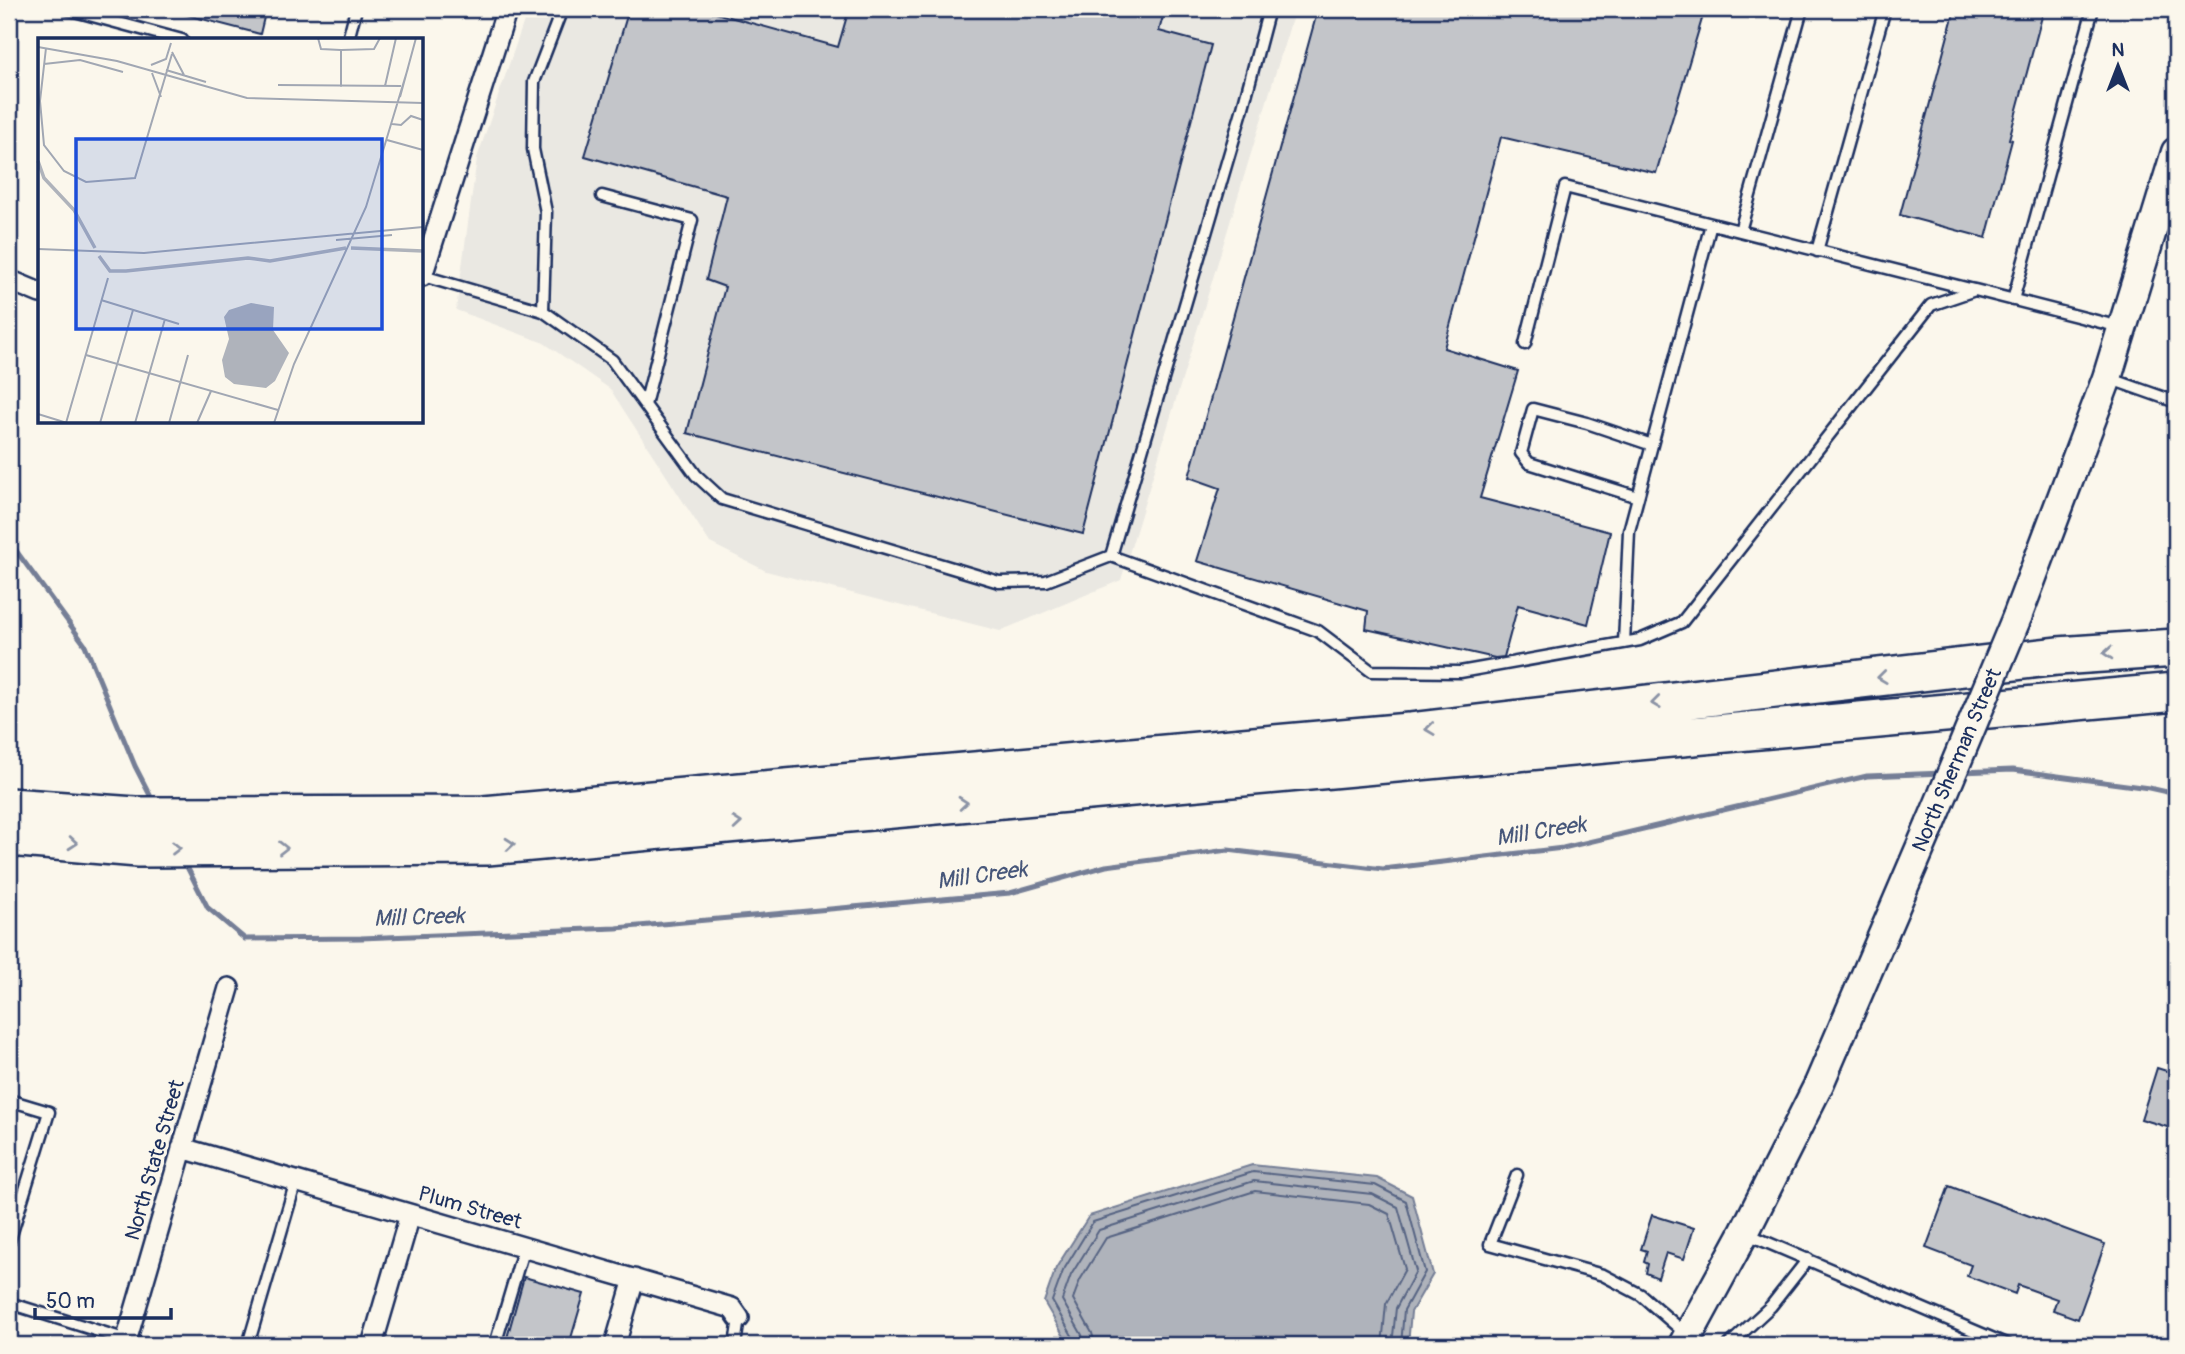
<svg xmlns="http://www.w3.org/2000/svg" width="2185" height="1354" font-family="Pangolin,sans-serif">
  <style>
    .built { fill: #eae8e2 }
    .water { fill: #afb3bb; stroke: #747e96; stroke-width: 2 }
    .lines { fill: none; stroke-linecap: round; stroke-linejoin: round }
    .shore { stroke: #566483; stroke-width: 2 }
    .stream { stroke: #747e96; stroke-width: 5 }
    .building { fill: #c3c5c9; stroke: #1b2f5e; stroke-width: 2 }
    .service-casing { stroke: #1b2f5e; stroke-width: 15 }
    .minor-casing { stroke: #1b2f5e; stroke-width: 24 }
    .secondary-casing { stroke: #1b2f5e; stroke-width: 33 }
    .motorway-casing { stroke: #1b2f5e; stroke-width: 42 }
    .service { stroke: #fbf7ec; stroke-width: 10 }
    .minor { stroke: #fbf7ec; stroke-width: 19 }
    .secondary { stroke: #fbf7ec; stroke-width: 28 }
    .motorway { stroke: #fbf7ec; stroke-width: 37 }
    .secondary-bridge-casing { stroke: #1b2f5e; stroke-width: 33; stroke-linecap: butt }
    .secondary-bridge { stroke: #fbf7ec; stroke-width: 28 }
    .oneway { stroke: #8b93a5 }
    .labels { text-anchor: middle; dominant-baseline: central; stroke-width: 6; stroke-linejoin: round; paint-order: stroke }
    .street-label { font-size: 21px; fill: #1b2f5e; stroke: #fbf7ec }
    .water-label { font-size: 23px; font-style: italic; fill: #47577a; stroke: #fbf7ec }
    .inset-river { fill: none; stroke: #afb3bb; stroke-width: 3.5 }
    .inset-road { fill: none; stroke: #a1a7b3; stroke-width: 2 }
    .view { fill: #1d4ed8; fill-opacity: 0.15; stroke: #1d4ed8; stroke-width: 3.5 }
    .inset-edge { fill: none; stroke: #1b2f5e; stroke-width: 3.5 }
  </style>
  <rect width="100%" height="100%" fill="#fbf7ec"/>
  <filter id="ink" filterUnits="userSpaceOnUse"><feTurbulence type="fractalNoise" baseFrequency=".0143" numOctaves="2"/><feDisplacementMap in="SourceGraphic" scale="14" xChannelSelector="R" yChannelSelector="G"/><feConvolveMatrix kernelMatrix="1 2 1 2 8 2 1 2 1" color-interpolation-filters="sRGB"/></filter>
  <g filter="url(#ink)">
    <path class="built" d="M528,9H1295L1121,580L1000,631L766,571L710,543L610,389L544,343L456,310L477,158Z"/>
    <path class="water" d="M1252,1165L1377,1178L1412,1196L1433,1274L1411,1312L1408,1345H1069L1044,1302L1056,1268L1089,1216Z"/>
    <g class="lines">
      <path class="shore" d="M1075,1345L1074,1339L1052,1301L1063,1271L1093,1222L1253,1172L1375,1185L1406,1201L1425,1272L1404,1310L1401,1345
        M1084,1345L1082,1335L1062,1300L1071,1275L1099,1230L1254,1181L1372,1194L1398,1207L1416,1271L1396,1308L1392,1345
        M1095,1345L1092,1333L1073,1299L1080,1280L1106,1238L1255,1191L1369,1204L1389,1214L1405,1269L1386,1304L1382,1345"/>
      <path class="stream" d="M9,541L85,645L135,766L154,803
        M1961,772L2013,770L2149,788L2176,794
        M184,861L208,908L245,939L361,938L616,928L1010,893L1106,866L1228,850L1383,869L1563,848L1867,776L1944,773"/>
    </g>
    <path class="building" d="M183,9H266L260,34L183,14Z
      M629,9H701L838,47L849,9H1165L1159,31L1211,45L1083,534L687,433L725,287L706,280L727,196L585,156Z
      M1318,9H1705L1656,173L1501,137L1444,348L1518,371L1480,498L1610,532L1588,624L1518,605L1504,657L1495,658L1366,629L1368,611L1197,561L1220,488L1189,477Z
      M1955,9H2044L2009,139L2012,140L1986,238L1900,215Z
      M2157,1068L2176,1074V1122L2174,1129L2141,1119Z
      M1949,1186L2105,1244L2078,1319L2053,1310L2057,1299L2018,1285L2015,1294L1967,1276L1971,1265L1926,1248Z
      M1652,1215L1694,1228L1684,1259L1666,1253L1658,1278L1646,1273L1648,1264L1644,1262L1647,1251L1641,1249Z
      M524,1277L584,1294L569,1345H505Z"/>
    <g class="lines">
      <defs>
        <path id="service" d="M67,9L182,40
          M348,40L356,9
          M602,196L692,220L645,405
          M1740,231L1802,9
          M1817,251L1885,9
          M423,276L543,311L612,360L696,475L722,499L999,582L1046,581L1111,556L1318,631L1371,671L1460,672L1640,640L1682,622L1931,305L1975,290L2120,327
          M2013,300L2093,9
          M543,311L546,212L533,149L534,82L562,9
          M1525,344L1565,187L1974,290
          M2111,379L2176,402
          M1638,497L1529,463L1521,453L1533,409L1587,423L1652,445
          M1111,556L1242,111L1269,9
          M1624,643L1629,531L1711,224
          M9,1100L49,1112L9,1242
          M1517,1175L1490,1244L1603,1275L1641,1295L1686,1334
          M1745,1233L2008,1345
          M9,1303L143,1345
          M248,1345L296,1181
          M495,1345L524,1247
          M735,1345L739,1318
          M1729,1345L1771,1306L1808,1259"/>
        <path id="minor" d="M422,276L507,9
          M9,280L40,293
          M182,1148L732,1308L739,1318
          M125,1345L229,988
          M372,1345L410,1215
          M615,1345L634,1279"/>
        <path id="secondary" d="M2017,617L2107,378L2176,152
          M1683,1345L1744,1233L1819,1084L1931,823"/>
        <path id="motorway" d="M9,807L135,816L484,815L1409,732L2058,656L2176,648
          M9,837L138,848L487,846L2176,692"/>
      </defs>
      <use href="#service" class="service-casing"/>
      <use href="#minor" class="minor-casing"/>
      <use href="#secondary" class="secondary-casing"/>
      <use href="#motorway" class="motorway-casing"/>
      <use href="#service" class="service"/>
      <use href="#minor" class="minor"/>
      <use href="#secondary" class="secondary"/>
      <use href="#motorway" class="motorway"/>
      <defs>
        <path id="secondary-bridge" d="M1931,823L2017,617"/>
      </defs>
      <use href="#secondary-bridge" class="secondary-bridge-casing"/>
      <use href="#secondary-bridge" class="secondary-bridge"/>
    </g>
    <defs><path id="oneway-chevron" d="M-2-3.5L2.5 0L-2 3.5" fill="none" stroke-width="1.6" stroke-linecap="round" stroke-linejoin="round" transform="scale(1.75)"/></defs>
    <g class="oneway">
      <use href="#oneway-chevron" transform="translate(2108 653) rotate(176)"/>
      <use href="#oneway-chevron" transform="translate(1882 677) rotate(173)"/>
      <use href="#oneway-chevron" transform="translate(1656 703) rotate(173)"/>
      <use href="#oneway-chevron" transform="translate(1430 729) rotate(173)"/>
      <use href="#oneway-chevron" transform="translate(963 803) rotate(-5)"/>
      <use href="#oneway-chevron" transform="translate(737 823) rotate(-5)"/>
      <use href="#oneway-chevron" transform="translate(73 843) rotate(5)"/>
      <use href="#oneway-chevron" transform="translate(510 844) rotate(-5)"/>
      <use href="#oneway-chevron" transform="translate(176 848)"/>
      <use href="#oneway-chevron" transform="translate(283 848)"/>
    </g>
  </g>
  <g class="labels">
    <g class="street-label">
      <text transform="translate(1957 760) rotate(-67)">North Sherman Street</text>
      <text transform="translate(155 1160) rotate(-74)">North State Street</text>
      <text transform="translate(470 1208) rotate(16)">Plum Street</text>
    </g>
    <g class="water-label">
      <text transform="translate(1541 831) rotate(-9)">Mill Creek</text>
      <text transform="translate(982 875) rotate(-8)">Mill Creek</text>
      <text transform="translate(419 917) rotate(-2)">Mill Creek</text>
    </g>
  </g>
  <g transform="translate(38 38)">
    <rect width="385" height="385" fill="#fbf7ec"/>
    <path d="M213,265L236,269L235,292L251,315L237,343L228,350L196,346L187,339L184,322L191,301L186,279L191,272Z" fill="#afb3bb"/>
    <path class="inset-river" d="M0,123L6,140L36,172L57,210M313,210L385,213M61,218L72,233H88L210,220L232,223L308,210"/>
    <path class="inset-road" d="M280,0L283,11L303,12L336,11L342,0M0,9L79,23L209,60L385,65M8,10L2,63L6,107L26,133L48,144L97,140L134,16M303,12V49M134,14L146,37M6,26L42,22L85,34M113,27L128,21L133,5M128,32L168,44M114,35L123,59M240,47L363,48M347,48L358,0M362,59L378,0M354,86L363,87L373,78L385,82M349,102L385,112M298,202L354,197M0,211L106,215L385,189M63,262L141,286M48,317L240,372M0,376L29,385M28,385L70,240M62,385L95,272M97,385L127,281M131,385L150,317M159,385L173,353M236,385L256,326L328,169L370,30"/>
    <path class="view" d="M38,101H344V291H38Z"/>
    <rect width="385" height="385" class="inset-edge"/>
  </g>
  <rect width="2185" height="1354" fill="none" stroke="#fbf7ec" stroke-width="35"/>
  <rect x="18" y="18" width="2150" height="1319" fill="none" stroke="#1b2f5e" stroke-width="2.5" filter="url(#ink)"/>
  <g transform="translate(2118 66)" stroke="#fbf7ec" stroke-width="5" paint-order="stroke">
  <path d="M0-5L12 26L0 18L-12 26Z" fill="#1b2f5e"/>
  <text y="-10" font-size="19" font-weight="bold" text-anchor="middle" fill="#1b2f5e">N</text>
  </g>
  <path d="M35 1308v10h136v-10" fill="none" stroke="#1b2f5e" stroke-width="3.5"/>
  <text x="46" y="1308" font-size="21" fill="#1b2f5e" stroke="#fbf7ec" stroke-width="5" paint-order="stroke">50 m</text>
</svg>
